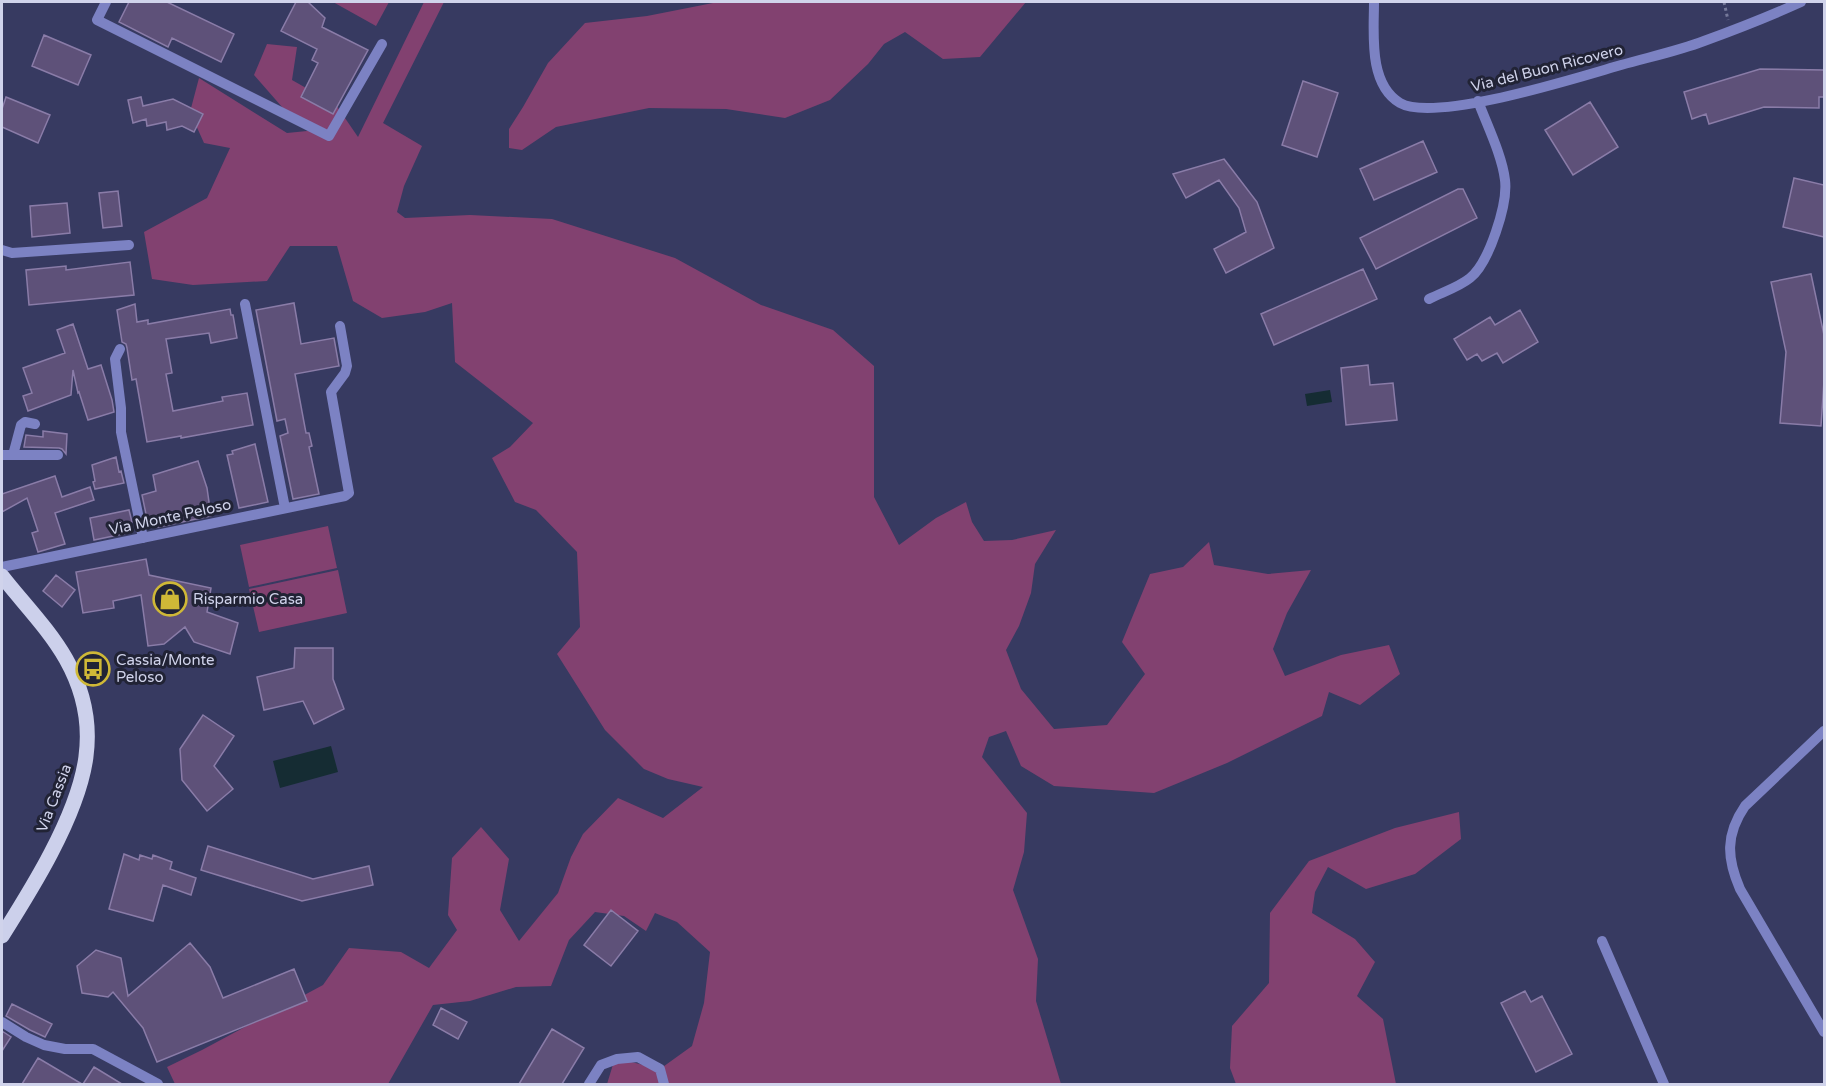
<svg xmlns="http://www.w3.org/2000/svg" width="1826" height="1086" font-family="'Varela Round',sans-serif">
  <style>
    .green { fill: #824170 }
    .water { fill: #152c33 }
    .building { fill: #5e5179; stroke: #8a7ca8; stroke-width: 1.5 }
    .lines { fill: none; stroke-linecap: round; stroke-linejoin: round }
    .path { stroke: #76799a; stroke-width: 3; stroke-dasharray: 3 3; stroke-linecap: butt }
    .minor { stroke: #7c82c3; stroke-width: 10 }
    .major { stroke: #ccd0eb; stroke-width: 15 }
    .labels { text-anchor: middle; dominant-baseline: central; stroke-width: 6; stroke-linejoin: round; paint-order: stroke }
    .street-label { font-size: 15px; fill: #d0d3eb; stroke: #212335 }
    .poi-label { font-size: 15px; fill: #d0d3eb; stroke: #212335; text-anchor: start }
  </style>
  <rect width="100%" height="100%" fill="#373a61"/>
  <path class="green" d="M333,2H389L376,26Z
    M424,2H444L383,123L422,146L404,186L397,212L405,218L470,215L552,219L675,258L761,305L833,330L874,366V497L899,545L936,518L966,502L972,522L984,541L1012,540L1056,530L1035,564L1031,593L1019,626L1006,650L1021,689L1054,729L1107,725L1145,674L1122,642L1150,574L1183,567L1209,542L1214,565L1268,574L1311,570L1287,613L1273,649L1285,676L1341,655L1389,645L1400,674L1360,705L1329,692L1322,716L1227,763L1154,793L1054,786L1021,766L1006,731L989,737L982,757L1027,813L1024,852L1013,890L1038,959L1036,1001L1061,1084H607L615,1058L660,1069L692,1046L704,1003L710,952L677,922L655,913L646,931L624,916L595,912L569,940L551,986L516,987L470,1001L433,1005L388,1084H175L167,1067L202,1050L323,985L349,948L401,952L429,968L457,930L448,915L452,858L481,827L509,859L500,910L519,941L558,893L571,857L583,834L618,798L663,818L703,787L668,779L644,769L605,730L557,654L580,627L577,552L536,510L515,502L492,458L510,447L533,423L455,362L452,303L425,312L382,318L353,301L337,246H290L267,281L193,285L152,279L144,232L207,198L230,148L204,143L190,112L199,78L287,133L317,130L296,123L254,75L267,44L297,47L292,80L336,105L358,137Z
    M718,2H1026L980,57L943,59L905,32L884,44L868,64L830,100L785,118L726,109L649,108L556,127L522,150L509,148V129L523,107L548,63L585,23L647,16Z
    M328,526L337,568L249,587L240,545Z
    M338,570L347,613L259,632L249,589Z
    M1459,812L1461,839L1415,874L1366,889L1328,867L1315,892L1312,913L1355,939L1375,962L1357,996L1383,1019L1396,1084H1236L1230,1068L1232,1026L1269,983L1270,913L1309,861L1395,828Z"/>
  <path class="water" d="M1330,390L1332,402L1307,406L1305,394Z
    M331,746L338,772L280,788L273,761Z"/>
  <path class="building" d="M129,2H167L234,34L221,62L172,38L168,47L119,22Z
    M296,2H308L325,18L322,27L368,50L333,114L301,97L318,63L312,60L317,49L281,31Z
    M44,35L91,55L78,85L32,66Z
    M1760,69L1824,70V97H1819V108L1764,107L1709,124L1706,114L1692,119L1684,92Z
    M1303,81L1338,93L1317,157L1282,145Z
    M6,97L50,115L38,143L2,127V109Z
    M141,97L143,106L173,99L203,114L194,132L182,126L167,130L166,122L147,126L146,119L133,123L128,100Z
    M1590,102L1618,147L1573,175L1545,130Z
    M1423,141L1437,172L1374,200L1360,169Z
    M1224,159L1257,202L1274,248L1226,273L1214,249L1246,232L1239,208L1219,180L1186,198L1173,174Z
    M1794,178L1824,185V237L1783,227Z
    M1458,189H1463L1477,218L1376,269L1360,238Z
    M118,191L122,226L103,228L99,193Z
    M67,203L70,233L32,237L30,206Z
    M130,262L134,295L29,305L26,270L66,266V270Z
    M1363,269L1377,299L1274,345L1261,314Z
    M1811,274L1824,335V381L1821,426L1780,423L1786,352L1771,282Z
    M294,303L301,344L334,338L339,366L295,374L306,433H309L312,446L309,447L319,494L293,499L280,436L288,433L285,419L277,421L256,310Z
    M135,304L137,322L148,320V324L230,309L231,315H233L237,338L211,343L209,333L166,339L172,373L166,374L173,411L223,401L222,397L247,393L253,425L181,438V436L147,442L136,379L132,380L127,348L126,344L122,342L117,310Z
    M1520,310L1538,342L1503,363L1497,353L1482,361L1477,354L1467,360L1454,339L1490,317L1495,325Z
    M73,324L88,369L101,365L112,400L114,412L88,420L79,392L78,393L73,370L71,395L28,411L23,396L32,393L23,368L65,353L57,330Z
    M1368,365L1370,385L1393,383L1397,420L1346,425L1341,368Z
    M43,431L67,434L66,454L62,449L59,448L24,447L26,435L43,437Z
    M255,444L268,502L239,508L227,455L233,454L232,451Z
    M116,457L119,472L121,471L124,483L95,489L93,482L95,481L92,465Z
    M198,461L207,488L211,516L158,527L156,517L147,519L142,495L156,491L153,475Z
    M55,476L62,497L90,487L94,500L55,513L65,544L38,552L32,533L38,531L27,498L2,512V494Z
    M129,510L132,522L126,523L128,533L94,540L90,518Z
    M146,559L149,575L211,588L207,612L238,623L230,654L194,642L185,627L164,644L148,646L141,595L113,601L114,608L83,613L76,572Z
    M56,575L75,590L62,607L43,591Z
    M295,648H333V679L344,709L314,724L303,701L264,710L257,677L294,668Z
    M203,715L234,736L214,766L233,789L207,811L182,780L180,749Z
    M208,846L313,879L369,866L373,885L302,901L201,870Z
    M124,854L139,860L140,855L152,859L153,855L172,862L170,869L196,878L191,895L163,885L153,921L109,909Z
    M611,910L638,931L611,966L584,945Z
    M190,943L210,967L223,998L294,969L307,1001L157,1062L143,1028L113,992L108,997L82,993L77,966L96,950L121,958L128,996Z
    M1525,991L1531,1002L1542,996L1572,1054L1536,1072L1501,1003Z
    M12,1004L52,1024L45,1037L30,1030L6,1016Z
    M441,1008L467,1022L458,1039L433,1025Z
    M552,1029L584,1048L562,1084H519Z
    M2,1031L11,1037L2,1051Z
    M38,1058L82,1084H22Z
    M94,1067L122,1084H83Z"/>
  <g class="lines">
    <path class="path" d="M1724,2L1728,20"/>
    <path class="minor" d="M106,2L97,20L329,136L382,44
      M1374,2C1374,33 1368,84 1400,103C1435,123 1579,77 1621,65C1649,57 1678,51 1704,41C1737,29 1770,16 1801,2
      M2,250L12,253L129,245
      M1429,299C1443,292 1459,287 1470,278C1489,263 1508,204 1505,180C1502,155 1487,125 1478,101
      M245,304L285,508
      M120,349L115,359L121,408V432L143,538
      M2,455H58
      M13,455L21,425L25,422L35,424
      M2,567L345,496L349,493L331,392L345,373L347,366L340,326
      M1824,731L1745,806C1725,835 1727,859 1740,889L1824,1032
      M1602,941L1664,1084
      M2,1022L26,1037L44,1045L65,1049H93L158,1084
      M589,1084L601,1065L617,1059L638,1057L660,1069L664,1084"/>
    <path class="major" d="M2,576C23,603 49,629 66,659C105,728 85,788 51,853C36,882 19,909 2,936"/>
  </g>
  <defs>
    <symbol id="shop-ring" viewBox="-11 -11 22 22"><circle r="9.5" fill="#212335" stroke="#cfb837" stroke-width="1.5"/><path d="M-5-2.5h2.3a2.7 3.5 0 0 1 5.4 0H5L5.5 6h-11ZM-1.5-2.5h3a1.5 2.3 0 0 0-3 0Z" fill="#cfb837"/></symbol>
    <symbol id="bus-ring" viewBox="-11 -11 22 22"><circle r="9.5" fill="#212335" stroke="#cfb837" stroke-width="1.5"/><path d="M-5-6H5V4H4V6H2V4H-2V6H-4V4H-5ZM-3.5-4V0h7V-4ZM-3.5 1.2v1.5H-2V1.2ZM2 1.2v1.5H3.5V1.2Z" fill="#cfb837"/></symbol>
  </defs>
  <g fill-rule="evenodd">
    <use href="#shop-ring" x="151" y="580" width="38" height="38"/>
    <use href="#bus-ring" x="74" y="650" width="38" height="38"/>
  </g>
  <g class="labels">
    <g class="street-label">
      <text transform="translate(1547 68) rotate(-14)">Via del Buon Ricovero</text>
      <text transform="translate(170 517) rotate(-12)">Via Monte Peloso</text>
      <text transform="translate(54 798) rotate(-69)">Via Cassia</text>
    </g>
    <g class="poi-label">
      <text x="193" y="599">Risparmio Casa</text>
      <text x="116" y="660">Cassia/Monte<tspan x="116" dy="17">Peloso</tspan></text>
    </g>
  </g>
  <rect width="1826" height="1086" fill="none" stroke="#d0d3eb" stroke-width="6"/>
</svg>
